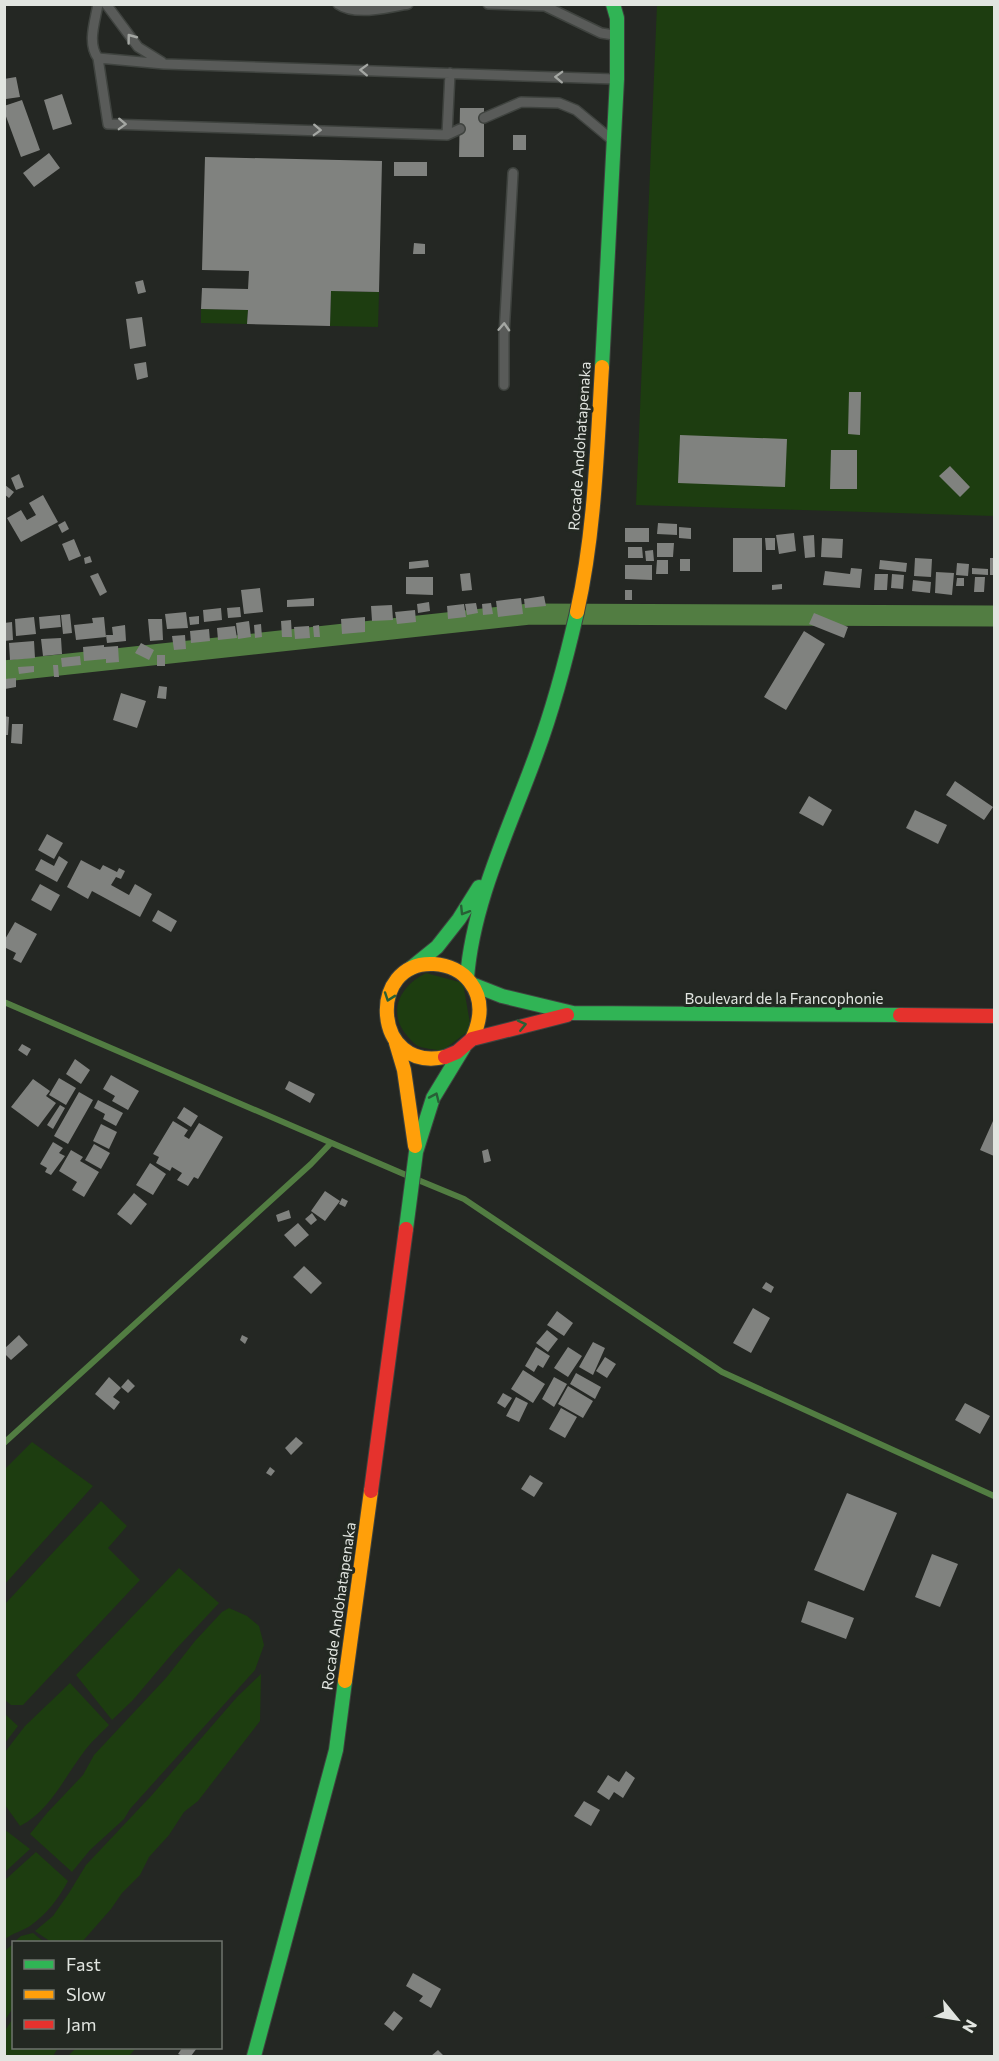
<svg xmlns="http://www.w3.org/2000/svg" width="999" height="2061" font-family="Commissioner,sans-serif">
  <style>
    .green { fill: #1d3d10 }
    .lines { fill: none; stroke-linecap: round; stroke-linejoin: round }
    .stream { stroke: #527d42; stroke-width: 6 }
    .canal { stroke: #527d42; stroke-width: 21 }
    .building { fill: #80827f }
    .lane-casing { stroke: #3f433f; stroke-width: 12 }
    .fast-casing { stroke: #3f433f; stroke-width: 16 }
    .slow-casing { stroke: #3f433f; stroke-width: 16 }
    .jam-casing { stroke: #3f433f; stroke-width: 16 }
    .lane { stroke: #595b59; stroke-width: 9 }
    .fast { stroke: #30b455; stroke-width: 14 }
    .slow { stroke: #ff9f0a; stroke-width: 14 }
    .jam { stroke: #e5322d; stroke-width: 14 }
    .oneway { stroke: #a4a7a3 }
    .oneway2 { stroke: #286036 }
    .labels { text-anchor: middle; dominant-baseline: central; stroke-width: 6; stroke-linejoin: round; paint-order: stroke }
    .street-label { font-size: 15px; fill: #e1e5e0; stroke: #232822 }
  </style>
  <rect width="100%" height="100%" fill="#242723"/>
  <path class="green" d="M657,5H994V516L636,505Z
    M331,291L379,292L378,327L330,326Z
    M201,309L248,310L247,324L201,323Z
    M426,973L463,983L471,1029L442,1051C434,1049 425,1049 418,1046C415,1045 411,1040 408,1037C386,1012 400,986 426,973Z
    M32,1442L93,1486L5,1584V1469Z
    M101,1501L127,1526L108,1548L140,1580L23,1705H11L5,1700V1604Z
    M179,1568L219,1603L177,1648L133,1700L112,1720L76,1675Z
    M229,1608L247,1616L259,1626L264,1645L255,1670L130,1809L124,1819L90,1850L72,1872L30,1834L47,1813L83,1775L94,1755L166,1678L195,1641L222,1612Z
    M261,1674L260,1721L198,1801L184,1812L169,1835L149,1857L140,1875L122,1893L111,1909L82,1942H51L35,1931L53,1916L69,1893L86,1865L152,1795L237,1697Z
    M70,1683L109,1725C100,1734 90,1743 83,1753C64,1778 49,1812 20,1826L5,1805V1752L25,1726Z
    M5,1714L18,1726L5,1743Z
    M4,1829L30,1849L5,1872H4Z
    M36,1852L68,1881C59,1898 47,1914 30,1926C22,1931 13,1933 5,1939V1880Z
    M33,1933L44,1942H14L21,1936Z
    M14,1943L13,2008L5,2020V1951Z
    M13,2018L14,2048H58L53,2056H5V2031Z
    M76,2048H136L129,2056H68Z"/>
  <g class="lines">
    <path class="stream" d="M4,1002L406,1175
      M418,1180L464,1199L722,1372L994,1496
      M4,1443L311,1164L331,1143"/>
    <path class="canal" d="M4,671L530,614L994,616"/>
  </g>
  <path class="building" d="M16,77L20,97L6,99L4,79Z
    M62,94L72,124L53,130L44,100Z
    M22,100L40,150L21,157L4,111V106Z
    M460,108H484V157H459Z
    M513,135H526V150H513Z
    M49,153L60,168L34,187L23,173Z
    M205,157L382,161L379,292L331,291L330,326L247,324L248,310L201,309L202,288L248,289L249,271L202,270Z
    M394,162H427V176H394Z
    M414,243L425,244V254H413Z
    M143,280L146,292L138,294L135,282Z
    M142,317L146,346L130,349L126,319Z
    M146,362L148,377L137,380L134,364Z
    M849,392H861L860,435L848,434Z
    M680,435L787,439L785,487L678,483Z
    M831,450H857V489H830Z
    M950,466L970,487L960,497L939,476Z
    M19,474L24,487L16,490L11,478Z
    M5,485L14,492L9,498L4,494Z
    M43,495L58,522L21,542L7,518L21,510L27,520L36,515L29,503Z
    M65,521L69,529L62,533L58,525Z
    M658,523L677,524V535L657,534Z
    M679,527L691,528V539L679,538Z
    M625,528H649V542H625Z
    M794,533L796,551L779,554L776,535Z
    M814,535L815,557L805,558L803,536Z
    M733,538H762V572H733Z
    M765,538H775V550H766Z
    M822,538L843,539L842,558L821,557Z
    M74,539L81,556L69,561L62,544Z
    M657,543H674L673,557H657Z
    M628,547H642L643,558H628Z
    M653,550L654,561H646L645,551Z
    M90,556L92,562L85,564L84,558Z
    M915,558L932,559L931,577L914,576Z
    M990,558H994V575H990Z
    M680,559H690V571H680Z
    M428,560L429,567L409,569V562Z
    M657,560H668V574H656Z
    M880,560L907,563L906,572L879,569Z
    M957,563L969,564L968,576L956,575Z
    M625,565H652V580L625,579Z
    M851,568L862,569L860,588L823,585L825,571L850,574Z
    M972,568L988,569V575L972,574Z
    M936,572L954,573L952,595L935,593Z
    M98,573L107,592L100,596L90,576Z
    M470,573L472,590L462,591L460,574Z
    M875,574H888L887,590H874Z
    M892,574L904,575L903,589L891,588Z
    M406,577H433V595L406,594Z
    M975,577H985L984,592H974Z
    M957,578H964V586H956Z
    M913,580L931,582L930,593L912,591Z
    M782,584V589L772,590V585Z
    M260,588L263,612L244,614L241,590Z
    M625,590H632V600H625Z
    M544,596L546,606L525,608L524,599Z
    M314,598V606L287,607V600Z
    M521,598L523,614L498,617L496,601Z
    M429,602L430,611L418,613L417,604Z
    M476,603L478,613L467,615L465,604Z
    M491,603L493,614L483,615L482,604Z
    M464,604L466,617L448,619L447,606Z
    M392,605L393,620L372,621L371,606Z
    M240,607L241,617L228,618L227,608Z
    M221,608L222,620L204,622L203,610Z
    M415,610L416,622L397,624L395,612Z
    M186,612L188,628L167,629L165,614Z
    M814,613L848,627L844,638L809,624Z
    M70,614L72,633L63,634L61,615Z
    M60,615L61,627L40,629L39,617Z
    M199,616V624L190,625L189,617Z
    M34,617L36,634L16,636L15,619Z
    M104,617L106,637L76,640L74,625L93,623L92,618Z
    M365,617V632L342,634L341,619Z
    M148,619H162L163,640L150,641Z
    M291,620L292,637H282L281,621Z
    M249,621L251,637L238,639L236,623Z
    M12,622L13,640L4,641V623Z
    M261,624L262,637L255,638L254,625Z
    M125,625L126,641L107,643L106,635H113L112,627Z
    M319,625L320,637H314L313,626Z
    M235,626L237,638L218,640L217,628Z
    M309,626L310,638L295,639L294,627Z
    M209,629L210,641L191,643L190,631Z
    M804,631L825,644L786,710L764,697Z
    M185,635L186,649L174,650L172,636Z
    M61,638L62,654L43,656L41,639Z
    M34,641L35,658L10,660L9,643Z
    M141,643L154,650L149,660L135,653Z
    M104,645V647L118,646L119,662L106,663V659L84,661L83,647Z
    M157,655H165V666H157Z
    M80,656L81,665L62,667L61,658Z
    M53,665H58L59,677H54Z
    M34,666V672L19,674L18,667Z
    M16,678V687L5,689L4,679Z
    M159,686L167,687L166,699L157,698Z
    M121,693L146,701L137,728L113,720Z
    M4,716L9,717L8,735H4Z
    M12,724H23L22,744L11,743Z
    M955,781L993,807L984,820L946,795Z
    M809,796L832,810L823,826L799,813Z
    M915,810L947,825L938,844L906,828Z
    M47,834L63,843L54,859L38,850Z
    M59,856L68,862L57,882L35,870L41,859L54,866Z
    M81,860L100,870L103,865L117,872L119,868L125,871L121,879L116,877L111,885L129,895L135,884L152,894L140,917L92,891L88,899L67,887Z
    M40,884L60,895L51,911L31,900Z
    M158,910L177,921L171,932L152,921Z
    M15,922L37,934L21,963L13,959L16,953L4,947V941Z
    M22,1044L31,1049L27,1056L18,1050Z
    M75,1059L90,1070L81,1084L66,1074Z
    M111,1075L139,1091L128,1110L112,1101L115,1096L103,1089Z
    M59,1078L76,1088L66,1105L49,1095Z
    M33,1079L50,1091L46,1096L56,1103L38,1127L11,1107Z
    M289,1081L315,1094L310,1103L285,1089Z
    M79,1092L93,1100L68,1144L54,1136Z
    M98,1100L123,1113L116,1126L103,1119L105,1114L94,1108Z
    M60,1105L65,1108L53,1129L47,1125Z
    M184,1107L198,1116L191,1127L177,1118Z
    M173,1121L188,1130L184,1136L189,1139L199,1123L223,1137L198,1179L194,1177L188,1186L177,1180L182,1173L172,1167L170,1171L156,1163L159,1157L153,1154Z
    M993,1121L994,1122V1156L980,1150Z
    M101,1124L117,1132L109,1149L93,1141Z
    M53,1142L63,1148L59,1153L65,1156L51,1175L45,1172L47,1168L40,1164Z
    M94,1144L110,1153L101,1169L85,1160Z
    M488,1149L491,1161L484,1163L482,1151Z
    M71,1150L83,1157L80,1161L99,1172L84,1197L72,1190L77,1182L59,1171Z
    M150,1163L166,1174L153,1195L136,1185Z
    M325,1191L340,1201L325,1221L311,1211Z
    M134,1193L147,1204L131,1225L117,1214Z
    M342,1198L348,1201L345,1207L339,1204Z
    M289,1210L291,1218L278,1222L276,1215Z
    M312,1213L317,1220L311,1225L305,1219Z
    M298,1223L309,1235L295,1247L284,1235Z
    M304,1266L322,1283L311,1294L293,1277Z
    M766,1282L774,1287L771,1293L762,1288Z
    M753,1308L770,1318L751,1353L733,1343Z
    M557,1311L573,1323L564,1336L547,1325Z
    M547,1330L558,1339L548,1352L536,1343Z
    M19,1335L28,1345L11,1360L4,1353V1349Z
    M242,1335L248,1338L245,1344L240,1340Z
    M593,1342L605,1348L593,1375L579,1367Z
    M536,1347L550,1356L543,1368L538,1365L534,1372L525,1366Z
    M568,1347L582,1356L568,1377L554,1368Z
    M605,1357L616,1364L607,1378L596,1371Z
    M523,1370L545,1384L533,1403L511,1389Z
    M576,1373L601,1387L595,1399L570,1384Z
    M109,1377L121,1388L113,1397L120,1402L114,1410L95,1394Z
    M554,1377L567,1384L554,1407L542,1399Z
    M128,1379L135,1386L128,1393L121,1387Z
    M568,1386L593,1401L583,1418L558,1404Z
    M503,1393L512,1398L505,1408L497,1403Z
    M516,1397L528,1403L519,1422L506,1416Z
    M965,1403L990,1416L980,1434L955,1420Z
    M561,1408L577,1417L565,1438L549,1429Z
    M296,1437L303,1443L291,1455L285,1448Z
    M270,1467L275,1471L271,1476L266,1473Z
    M530,1475L543,1483L534,1497L521,1489Z
    M847,1493L897,1513L864,1591L814,1570Z
    M932,1554L958,1564L940,1607L915,1597Z
    M808,1601L854,1618L846,1639L801,1622Z
    M626,1771L635,1778L623,1798L614,1792L609,1800L597,1792L608,1775L619,1782Z
    M584,1801L600,1810L591,1826L574,1816Z
    M413,1973L441,1989L431,2008L419,2001L423,1996L406,1986Z
    M394,2011L403,2018L393,2031L384,2024Z
    M182,2048H197L191,2056H183L178,2054Z
    M438,2050L444,2056H431Z"/>
  <g class="lines">
    <defs>
      <path id="lane" d="M98,4C95,22 87,43 98,58L108,124L447,135L450,73
        M106,4L138,47L162,62
        M338,4C355,16 388,8 408,4
        M488,4L545,6L601,33L614,35
        M98,58L164,64L615,79
        M484,118L521,102L559,103L576,110L611,139
        M447,135L460,129
        M504,385V335L513,173"/>
      <path id="fast" d="M602,367L617,79V18L613,4
        M411,968L437,947L459,919L479,887
        M467,978C473,900 511,825 537,752C554,706 566,660 577,612
        M474,985L502,996L573,1013L900,1015
        M406,1229L416,1152L433,1098L464,1047
        M254,2056L336,1750L345,1681"/>
      <path id="slow" d="M577,612C595,532 597,448 602,367
        M396,1043L404,1070L415,1146
        M445,1057C372,1073 367,960 434,964C448,965 462,971 470,982C484,1000 481,1020 472,1039
        M345,1681L371,1491"/>
      <path id="jam" d="M900,1015L994,1016
        M445,1057L457,1052L472,1039L567,1015
        M371,1491L406,1229"/>
    </defs>
    <use href="#lane" class="lane-casing"/>
    <use href="#fast" class="fast-casing"/>
    <use href="#slow" class="slow-casing"/>
    <use href="#jam" class="jam-casing"/>
    <use href="#lane" class="lane"/>
    <use href="#fast" class="fast"/>
    <use href="#slow" class="slow"/>
    <use href="#jam" class="jam"/>
  </g>
  <defs><path id="oneway-chevron" d="M-2-3.5L2.5 0L-2 3.5" fill="none" stroke-width="1.6" stroke-linecap="round" stroke-linejoin="round" transform="scale(1.5)"/></defs>
  <g class="oneway">
    <use href="#oneway-chevron" transform="translate(131 38) rotate(-127)"/>
    <use href="#oneway-chevron" transform="translate(364 70) rotate(-178)"/>
    <use href="#oneway-chevron" transform="translate(559 77) rotate(-178)"/>
    <use href="#oneway-chevron" transform="translate(122 124) rotate(2)"/>
    <use href="#oneway-chevron" transform="translate(317 130) rotate(2)"/>
    <use href="#oneway-chevron" transform="translate(504 327) rotate(-87)"/>
  </g>
  <g class="oneway2">
    <use href="#oneway-chevron" transform="translate(464 911) rotate(122)"/>
    <use href="#oneway-chevron" transform="translate(389 997) rotate(109)"/>
    <use href="#oneway-chevron" transform="translate(522 1025) rotate(-13)"/>
    <use href="#oneway-chevron" transform="translate(435 1097) rotate(-66)"/>
  </g>
  <g class="labels">
    <g class="street-label">
      <text transform="translate(579 446) rotate(-86)">Rocade Andohatapenaka</text>
      <text x="784" y="998">Boulevard de la Francophonie</text>
      <text transform="translate(338 1606) rotate(-82)">Rocade Andohatapenaka</text>
    </g>
  </g>
  <rect width="999" height="2061" fill="none" stroke="#e1e5e0" stroke-width="12"/>
  <rect x="12" y="1941" width="210" height="108" fill="#232822" stroke="#6f746e" stroke-width="1.5"/>
  <rect x="24" y="1960" width="30" height="9" fill="#30b455" stroke="#6f746e" stroke-width="1.5"/>
  <text x="66" y="1971" font-size="18" fill="#e1e5e0">Fast</text>
  <rect x="24" y="1990" width="30" height="9" fill="#ff9f0a" stroke="#6f746e" stroke-width="1.5"/>
  <text x="66" y="2001" font-size="18" fill="#e1e5e0">Slow</text>
  <rect x="24" y="2020" width="30" height="9" fill="#e5322d" stroke="#6f746e" stroke-width="1.5"/>
  <text x="66" y="2031" font-size="18" fill="#e1e5e0">Jam</text>
  <g transform="translate(957 2019) rotate(120)" stroke="#232822" stroke-width="4.5" paint-order="stroke">
  <path d="M0-4.5L10 22L0 15L-10 22Z" fill="#e1e5e0"/>
  <text y="-9" font-size="16" font-weight="bold" text-anchor="middle" fill="#e1e5e0">N</text>
  </g>
</svg>
